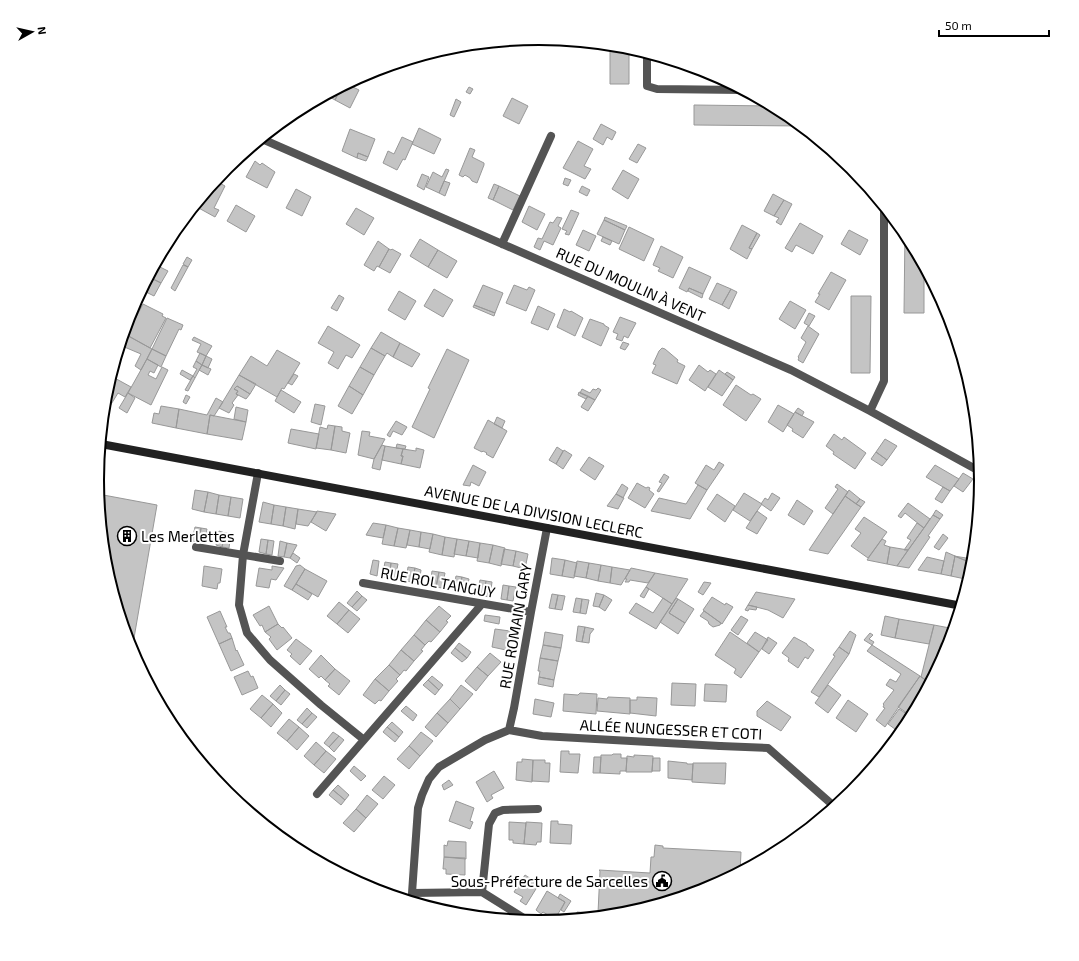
<svg xmlns="http://www.w3.org/2000/svg" width="1079" height="961" font-family="'Exo 2',sans-serif">
  <style>
    .building { fill: #c4c4c4; stroke: #989898 }
    .lines { fill: none; stroke-linecap: round; stroke-linejoin: round }
    .pedestrian { stroke: #545454; stroke-width: 8 }
    .minor { stroke: #545454; stroke-width: 8 }
    .secondary { stroke: #212121; stroke-width: 8 }
    .labels { text-anchor: middle; dominant-baseline: central; stroke-width: 4; stroke-linejoin: round; paint-order: stroke }
    .street-label { font-size: 15px; fill: #000; stroke: #fff }
    .poi-label { font-size: 15px; fill: #000; stroke: #fff; text-anchor: start }
    .rim { fill: none; stroke: #000; stroke-width: 2 }
  </style>
  <rect width="100%" height="100%" fill="#fff"/>
  <path class="building" d="M610,45L629,48V84H610Z
    M347,84L359,90L350,108L335,100L337,96L331,93Z
    M469,87L473,89L470,94L466,92Z
    M331,93L337,96L335,100L326,95Z
    M512,98L528,106L519,124L503,116Z
    M456,99L461,102L454,117L450,115Z
    M694,105L772,106L786,113L801,126L694,125Z
    M292,114L285,127L280,124Z
    M601,124L616,132L612,140L607,137L603,145L593,139Z
    M419,128L441,139L434,154L412,144Z
    M350,129L375,139L368,157L358,153L357,158L342,151Z
    M402,137L413,142L405,160L403,159L397,170L383,163L388,151L394,154Z
    M578,141L593,149L584,166L591,169L585,179L563,168Z
    M638,144L646,148L637,163L629,159Z
    M470,148L475,150L472,157L484,163V165L477,183L472,181L470,178L465,175L463,177L459,175Z
    M358,153L368,157L366,161L357,158Z
    M255,161L260,165L262,163L275,172L267,188L246,177Z
    M446,169L449,170L439,193L426,187L433,172L442,177Z
    M623,170L639,179L628,199L612,189Z
    M422,174L429,177L424,190L417,186Z
    M565,178L571,180L568,186L563,184Z
    M216,181L225,186L214,208L219,210L215,217L195,206Z
    M444,181L450,183L445,196L439,193Z
    M494,184L499,186L493,200L488,198Z
    M499,186L520,196L513,210L493,200Z
    M582,186L590,190L587,196L579,192Z
    M296,189L311,197L302,216L286,208Z
    M773,194L784,200L774,216L764,211Z
    M784,200L792,204L781,225L776,222L779,218L774,216Z
    M236,205L255,216L246,232L227,221Z
    M529,206L545,214L537,230L522,222Z
    M356,208L374,218L364,235L346,224Z
    M571,210L579,213L569,235L565,234L567,231L562,229Z
    M557,217L562,218L558,226L561,228L553,245L544,241L540,250L534,247L538,238L542,239L550,222L553,223Z
    M605,217L627,226L625,230L604,220Z
    M604,220L625,230L619,244L597,234Z
    M800,223L823,236L813,254L796,245L792,252L785,248Z
    M742,225L757,233L749,248L752,249L747,259L730,249Z
    M629,227L654,239L644,261L619,249Z
    M583,230L596,236L589,251L576,245Z
    M849,230L868,240L860,255L841,244Z
    M905,231L924,266V313H904Z
    M757,233L760,235L752,249L749,248Z
    M603,237L612,241L610,245L601,241Z
    M420,239L438,250L428,267L410,256Z
    M378,241L389,249L379,267L377,266L374,271L364,265Z
    M661,246L683,257L673,278L658,271L660,268L653,265Z
    M389,249L391,250L392,249L401,254L390,273L379,267Z
    M438,250L457,261L447,278L428,267Z
    M187,257L192,260L188,267L183,264Z
    M156,265L168,271L161,283L149,277Z
    M183,265L188,267L175,291L171,288Z
    M689,267L711,277L703,294L689,288L687,292L679,288Z
    M831,272L846,280L829,310L815,302L820,294H818Z
    M149,277L161,283L154,296L142,290Z
    M717,283L731,289L722,305L709,299Z
    M483,285L503,293L495,313L474,305Z
    M514,285L527,290L529,287L535,290L526,311L506,303Z
    M689,288L703,294L702,298L688,291Z
    M434,289L453,300L443,317L424,306Z
    M731,289L737,292L729,309L722,305Z
    M399,291L416,301L405,320L388,310Z
    M339,295L344,298L337,311L331,308Z
    M851,296H871L870,373H851Z
    M790,301L806,310L795,329L779,319Z
    M143,304L163,314L162,316L166,318L150,348L127,335Z
    M474,305L495,313L494,316L473,307Z
    M538,306L555,314L548,330L531,323Z
    M564,309L570,312L571,311L583,318L575,336L557,327Z
    M809,313L815,316L809,326L804,323Z
    M620,317L636,323L628,338L624,336L622,341L616,339L618,334L613,332Z
    M167,318L183,325L181,330L179,329L166,356L152,349Z
    M590,319L604,324V325L609,328L601,346L582,337Z
    M328,326L360,345L352,358L346,355L338,369L328,363L334,352L318,343Z
    M808,326L819,334L803,363L798,360L799,358L798,357L806,342L801,338Z
    M381,332L400,343L393,357L387,353L385,356L371,348Z
    M128,336L152,349L141,370L135,366L141,354L122,346Z
    M194,337L212,346L206,356L197,352L201,344L192,340Z
    M623,342L629,344L625,350L620,348Z
    M400,343L420,354L412,367L393,357Z
    M371,348L385,356L374,375L360,367Z
    M662,348L665,349L678,360L677,362L685,366L677,384L652,373L656,365L653,364L659,351Z
    M152,349L166,356L161,367L147,359Z
    M447,349L469,360L434,438L412,427L430,389L428,388Z
    M277,350L300,363L284,389L282,388L277,397L239,375L251,356L267,366Z
    M200,353L206,356L202,365L196,361Z
    M206,356L212,359L208,368L202,365Z
    M147,359L158,365L154,373L150,371L148,375L156,379L162,367L168,370L151,405L128,393Z
    M196,361L202,365L195,378L193,376L197,369L193,367Z
    M202,365L211,369L208,375L199,370Z
    M699,365L708,372L710,370L716,374L705,391L689,380Z
    M360,367L374,375L363,395L349,386Z
    M182,370L193,376L190,380L180,374Z
    M719,370L733,380L722,396L708,387Z
    M727,372L735,377L733,380L725,374Z
    M294,374L298,376L292,385L288,383Z
    M239,375L256,384L250,394L237,386L234,389L238,391L236,394L238,395L232,403L234,405L229,413L219,408Z
    M111,376L131,387L125,397L118,393L110,406L105,403L106,394Z
    M193,376L195,378L188,391L185,390Z
    M736,385L751,395L753,394L761,399L746,421L723,405Z
    M237,386L250,394L246,399L236,394L238,391L234,389Z
    M349,386L363,395L352,414L338,406Z
    M598,388L601,390L595,400L580,393L582,389L590,393L593,389L596,390Z
    M281,390L301,402L294,413L275,401Z
    M579,392L588,396L586,399L578,395Z
    M128,393L135,398L127,413L119,408Z
    M186,395L190,397L186,404L183,402Z
    M588,396L595,400L588,411L581,407Z
    M216,398L223,402L214,416L210,415L207,434L176,428L179,409L207,415Z
    M315,404L325,406L321,425L311,422Z
    M778,405L794,414L783,432L768,422Z
    M161,406L179,409L176,428L152,423L154,413L159,414Z
    M236,407L248,410L246,422L234,419Z
    M798,408L804,412L802,416L795,412Z
    M795,412L814,422L803,438L792,431L793,429L787,425Z
    M210,415L246,422L242,440L207,434Z
    M497,417L505,421L502,428L494,424Z
    M488,420L507,431L493,458L486,454L487,453L483,451L482,452L474,448Z
    M396,421L407,427L402,435L393,431L390,437L387,435Z
    M328,425L335,426L331,450L316,448L320,427L327,429Z
    M335,426L342,427V431L350,433L346,453L331,450Z
    M291,429L319,434L316,449L288,443Z
    M362,431L370,432L369,436L385,439L374,459L358,455Z
    M834,434L842,440L844,437L866,453L855,469L833,454L834,452L826,446Z
    M885,439L897,446L887,460L876,452Z
    M397,444L406,446L405,449L396,448Z
    M382,445L385,446L380,470L372,468L374,459Z
    M385,446L403,449L401,456H403L401,464L382,460Z
    M557,447L563,451L556,464L549,460Z
    M416,448L424,450L420,468L401,464L403,456H401L403,449L416,451Z
    M564,450L572,455L563,469L556,464Z
    M876,452L887,460L882,466L871,459Z
    M589,457L604,466L595,480L580,470Z
    M719,462L724,465L707,490L695,483L706,465L714,470Z
    M473,465L486,472L479,486L471,482L470,486L463,485Z
    M935,465L959,479L950,491L926,477Z
    M963,473L973,479L963,492L954,486Z
    M664,474L669,477L659,492L657,491L662,483L659,482Z
    M637,483L646,488L648,487L650,488L649,490L654,494L645,508L628,498Z
    M622,484L628,488L623,498L616,494Z
    M837,484L848,492L833,514L825,508L838,489L835,487Z
    M698,485L707,490L690,519L651,511L659,498L686,504Z
    M943,487L950,491L942,503L935,499Z
    M195,490L208,492L204,512L192,509Z
    M849,490L860,499L856,504L845,496Z
    M208,492L219,495L216,514L204,512Z
    M744,493L762,504L750,521L733,510Z
    M772,493L780,498L771,511L761,504L765,498L768,500Z
    M98,494L157,505L134,638L127,637L105,567Z
    M616,494L624,498L618,509L607,506Z
    M717,494L735,506L725,522L707,509Z
    M219,495L231,497L228,516L216,514Z
    M845,496L861,507L828,554L809,550Z
    M231,497L243,499L240,518L228,516Z
    M860,499L865,502L861,507L856,504Z
    M797,500L813,511L804,525L788,515Z
    M263,502L274,505L271,524L259,522Z
    M908,503L930,519L924,528L905,513L901,518L898,516Z
    M274,505L286,507L283,526L271,524Z
    M286,507L298,509L295,529L283,526Z
    M298,509L317,512L308,526L296,524Z
    M936,510L943,515L940,519L933,515Z
    M317,511L336,514L326,531L311,522Z
    M757,511L767,518L757,534L746,528Z
    M933,515L940,519L928,536L930,537L909,568L897,566Z
    M864,517L887,532L868,558L851,546L861,533L855,529Z
    M373,523L386,525L383,538L366,535Z
    M917,523L924,528L908,550H904L911,540L907,538Z
    M386,525L398,528L394,546L382,544Z
    M195,527L201,528L199,542L192,541Z
    M201,528L207,529L205,543L199,542Z
    M398,528L410,530L406,548L394,546Z
    M410,530L421,532L419,547L407,545Z
    M219,531L225,533L222,547L216,545Z
    M421,532L433,534L430,549L419,547Z
    M225,533L231,534L229,548L222,547Z
    M433,534L445,537L442,555L429,552Z
    M943,534L948,538L939,550L934,547Z
    M445,537L457,539L454,557L442,555Z
    M261,539L268,540L266,554L259,552Z
    M457,539L469,541L466,556L454,554Z
    M882,539L886,541L884,545L890,547L887,564L867,560Z
    M268,540L274,541L272,555L266,554Z
    M280,541L287,543L284,557L278,556Z
    M469,541L480,543L478,558L466,556Z
    M287,543L297,545L290,558L284,557Z
    M480,543L493,545L489,563L477,561Z
    M493,545L505,548L501,566L489,563Z
    M890,547L908,550L897,566L887,564Z
    M504,549L516,551L513,566L501,564Z
    M516,551L528,554L525,569L513,566Z
    M946,552L955,556L951,576L941,574Z
    M293,553L300,558L297,563L290,558Z
    M954,556L972,559L974,561V564Z
    M955,556L974,564L970,580L951,576Z
    M927,557L944,561L941,574L918,570Z
    M552,558L565,560L562,576L550,574Z
    M373,560L379,561L377,576L370,574Z
    M565,560L577,563L574,578L562,576Z
    M577,561L589,563L586,578L574,576Z
    M385,562L391,563L389,578L382,577Z
    M391,563L398,564L395,579L389,578Z
    M589,563L601,565L598,581L586,578Z
    M300,565L305,569L292,590L284,586L296,566Z
    M601,565L612,567L610,583L598,581Z
    M204,566L222,569L220,583H218L217,589L202,586Z
    M272,566L284,568L276,580L271,579L269,588L256,586L259,568L272,570Z
    M408,567L415,568L412,582L406,581Z
    M612,567L630,570L621,585L610,583Z
    M415,568L421,570L419,584L412,582Z
    M631,568L655,573L648,583L630,580L629,582H625L627,579H625Z
    M305,569L327,581L318,597L296,584Z
    M432,571L439,572L436,587L430,585Z
    M439,572L445,573L442,588L436,587Z
    M655,573L688,579L672,604L646,587Z
    M456,576L462,577L459,591L453,590Z
    M462,577L469,579L466,592L459,591Z
    M480,580L486,581L483,596L477,594Z
    M486,581L492,582L490,597L483,596Z
    M704,582L711,583L703,595L698,592Z
    M296,584L312,594L308,600L292,590Z
    M503,585L509,586L507,600L501,599Z
    M509,586L516,587L513,601L507,600Z
    M646,587L649,589L644,598L640,596Z
    M357,591L362,596L352,607L347,603Z
    M756,592L795,599L783,618L768,610L748,605Z
    M596,593L604,595L599,607L593,606Z
    M552,594L558,595L555,609L549,608Z
    M558,595L565,596L562,610L555,609Z
    M604,595L612,600L605,611L599,607Z
    M362,596L367,600L357,611L352,607Z
    M712,597L725,605L726,603L733,607L722,624L703,610Z
    M576,598L582,599L580,613L573,612Z
    M663,598L672,604L656,629L629,613L636,603L653,613Z
    M676,598L678,599L669,613L685,623L678,634L660,622Z
    M582,599L589,600L586,614L580,613Z
    M678,599L694,609L685,623L669,613Z
    M339,602L349,610L337,624L327,616Z
    M748,605L757,607L756,610L749,609L748,611L745,610Z
    M269,606L278,624L265,632L262,625L260,626L253,615Z
    M439,606L451,616L446,621L448,622L440,632L426,620Z
    M349,610L360,619L348,633L337,624Z
    M220,611L227,627H225L228,633H230L232,638L219,644L207,617Z
    M704,611L721,623L720,625L713,627L709,624L708,621L700,616Z
    M485,615L500,617L499,624L484,621Z
    M741,616L748,620L738,635L731,630Z
    M885,616L899,619L895,638L881,635Z
    M899,619L934,625L929,644L895,638Z
    M426,620L440,632L431,642L429,641L425,645L414,635Z
    M278,624L282,628L283,627L292,638L277,650L269,639L271,637L265,632Z
    M934,625L955,629L950,645L941,643L930,683L921,677Z
    M578,626L585,627L582,642L576,641Z
    M585,627L594,629L590,634L589,643L582,642Z
    M495,629L510,631L506,650L492,647Z
    M850,631L856,635L849,654L839,647Z
    M545,632L563,635L561,648L543,645Z
    M730,632L759,652L741,678L734,673L736,669L715,655Z
    M755,632L768,640L759,652L747,643Z
    M870,633L873,635L869,639L874,642L872,645L864,640Z
    M414,635L425,645L421,650L423,651L414,661L401,650Z
    M768,637L777,643L769,654L762,649Z
    M794,637L807,644V645L814,650L808,659L805,657L798,668L788,661L789,658L782,653Z
    M232,638L236,651L237,650L244,665L231,671L219,644Z
    M296,639L312,651L300,665L290,656L292,654L287,650Z
    M459,643L471,652L467,658L455,648Z
    M543,645L561,648L558,661L540,658Z
    M872,645L920,676L885,727L876,720L885,708L883,707L884,705L883,704L894,690L886,685L890,679L896,682L901,674L867,651Z
    M839,647L849,654L819,697L811,692L835,656L833,655Z
    M455,648L467,658L462,662L451,653Z
    M401,650L414,661L406,671L404,670L400,675L389,665Z
    M490,653L501,662L488,676L477,667Z
    M321,655L335,669L325,680L321,676L319,678L309,669Z
    M540,658L558,661L554,680L539,677L540,671H538Z
    M389,665L400,675L396,679L398,681L389,691L375,679Z
    M477,667L488,676L476,691L465,681Z
    M335,669L350,681L339,695L328,686L330,684L325,680Z
    M248,671L251,677L253,676L258,688L242,695L234,677Z
    M432,676L443,685L439,690L428,680Z
    M920,676L930,683L931,678H934L913,717L898,707Z
    M539,677L554,680L553,687L538,684Z
    M375,679L389,691L381,701L379,700L375,704L363,695Z
    M428,680L439,690L435,695L423,685Z
    M672,683L696,684L695,706L671,705Z
    M705,684L727,685L726,702L704,701Z
    M280,685L285,690L276,701L270,696Z
    M461,685L473,694L460,709L450,699Z
    M828,685L841,695L828,713L815,703Z
    M285,690L290,694L281,705L276,701Z
    M580,693L597,694L596,714L563,711L564,694L578,695Z
    M262,695L273,704L261,718L250,709Z
    M608,697L630,698V714L597,711L598,698L607,699Z
    M637,697L657,698L656,716L630,713V700H637Z
    M450,699L460,709L448,723L437,713Z
    M535,699L554,703L551,717L533,714Z
    M848,700L868,714L856,732L836,718Z
    M767,701L791,717L781,731L757,716V711Z
    M273,704L282,713L271,727L261,718Z
    M406,706L417,715L413,721L401,711Z
    M307,708L312,713L302,724L297,720Z
    M899,709L910,716L899,732L888,724Z
    M312,713L317,717L307,728L302,724Z
    M437,713L448,723L436,737L425,727Z
    M289,719L299,727L287,741L277,733Z
    M392,722L403,732L399,737L387,727Z
    M299,727L309,736L297,750L287,741Z
    M387,727L399,737L395,742L383,732Z
    M333,732L339,736L329,747L324,743Z
    M421,732L433,741L420,756L409,746Z
    M339,736L344,740L334,752L329,747Z
    M316,742L326,751L314,765L304,756Z
    M409,746L420,756L409,769L397,759Z
    M326,751L336,759L324,773L314,765Z
    M561,751H569V754H580L578,773L560,772Z
    M613,754H621V758H627L626,771H620V774L600,773L601,755H612Z
    M634,755L653,756L652,772H626L627,756L634,757Z
    M594,757H601L600,773H593Z
    M653,758H660V771H652Z
    M522,759L533,760L532,782L516,780L517,762H522Z
    M533,760H545V763H550L549,782L532,781Z
    M668,761L687,763V764H693L692,780L668,778Z
    M693,763H726L725,784L692,782Z
    M354,766L366,776L361,781L350,771Z
    M494,771L504,788L491,795L493,798L487,802L476,782Z
    M384,776L395,785L383,799L372,790Z
    M449,780L453,785L444,790L442,785Z
    M338,785L349,795L345,800L333,790Z
    M333,790L345,800L341,805L329,795Z
    M367,795L378,804L366,818L356,809Z
    M456,801L474,808L470,821L473,822L470,829L449,821Z
    M356,809L366,818L354,832L343,823Z
    M551,821H558V824L572,825L571,844L550,843Z
    M509,822L526,823L524,844L513,843V840H509Z
    M526,822L542,823L541,842H537L536,845L524,844Z
    M448,841L466,842V859L444,857V845L447,846Z
    M655,845L663,846V848L741,852L740,873L709,889L626,915L596,917V913H598L600,871L599,870L650,873L651,857H654Z
    M444,857L465,858V875L446,874V869H443Z
    M525,875L539,884L526,905L520,901L523,897L514,892Z
    M547,891L565,902L555,919L543,912L541,914L536,910Z
    M560,894L571,901L564,912L561,910L565,902L558,898Z
    M444,908L463,910V915L444,912Z
    M577,912L596,913V917L576,919Z"/>
  <g class="lines">
    <path class="pedestrian" d="M720,746L768,748L835,807"/>
    <path class="minor" d="M647,53V86L657,89L743,90
      M262,139L791,370L870,411L981,472
      M502,244L551,136
      M870,411L884,381V206
      M258,473L243,555L239,605L247,633L270,660L321,705L363,739
      M196,547L280,561
      M363,583L531,612
      M509,730L485,740L439,767L429,779L422,795L418,808L412,893L482,892L530,922
      M509,730L542,736L720,746
      M509,730L514,708L531,612L547,528
      M317,794L482,604
      M482,892L489,824L495,813L503,810L538,809"/>
    <path class="secondary" d="M101,444L962,606"/>
  </g>
  <defs>
    <symbol id="building-ring" viewBox="-11 -11 22 22"><circle r="9.5" fill="#fff" stroke="#000" stroke-width="1.5"/><path d="M-4-6H4V6H1V3H-1V6H-4ZM-2.5-4.3h1.7v1.8h-1.7ZM.8-4.3h1.7v1.8H.8ZM-2.5-1h1.7V.8h-1.7ZM.8-1h1.7V.8H.8Z" fill="#000"/></symbol>
    <symbol id="civic-ring" viewBox="-11 -11 22 22"><circle r="9.5" fill="#fff" stroke="#000" stroke-width="1.5"/><path d="M-.6-6.5H3V-4.5H.6V-3L4-1V1h2V6H-6V1h2V-1L-.6-3ZM-1.2 2.5V6h2.4V2.5Z" fill="#000"/></symbol>
  </defs>
  <g fill-rule="evenodd">
    <use href="#building-ring" x="116" y="525" width="22" height="22"/>
    <use href="#civic-ring" x="651" y="870" width="22" height="22"/>
  </g>
  <g class="labels">
    <g class="street-label">
      <text transform="translate(631 284) rotate(24)">RUE DU MOULIN À VENT</text>
      <text transform="translate(534 511) rotate(11)">AVENUE DE LA DIVISION LECLERC</text>
      <text transform="translate(438 582) rotate(10)">RUE ROL TANGUY</text>
      <text transform="translate(515 626) rotate(-80)">RUE ROMAIN GARY</text>
      <text transform="translate(671 729) rotate(3)">ALLÉE NUNGESSER ET COTI</text>
    </g>
    <g class="poi-label">
      <text x="141" y="536">Les Merlettes</text>
      <text x="648" y="881" text-anchor="end">Sous-Préfecture de Sarcelles</text>
    </g>
  </g>
  <path d="M0 0H1079V961H0ZM104 480a435 435 0 1 1 870 0a435 435 0 1 1-870 0Z" fill="#fff" fill-rule="evenodd"/>
  <path class="rim" d="M104 480a435 435 0 1 1 870 0a435 435 0 1 1-870 0Z"/>
  <g transform="translate(32 32) rotate(82)" stroke="#ffffff" stroke-width="3" paint-order="stroke">
  <path d="M0-3L7 15L0 10L-7 15Z" fill="#000000"/>
  <text y="-6" font-size="11" font-weight="bold" text-anchor="middle" fill="#000000">N</text>
  </g>
  <path d="M939 30v6h110v-6" fill="none" stroke="#000000" stroke-width="2"/>
  <text x="945" y="30" font-size="12" fill="#000000" stroke="#ffffff" stroke-width="3" paint-order="stroke">50 m</text>
</svg>
